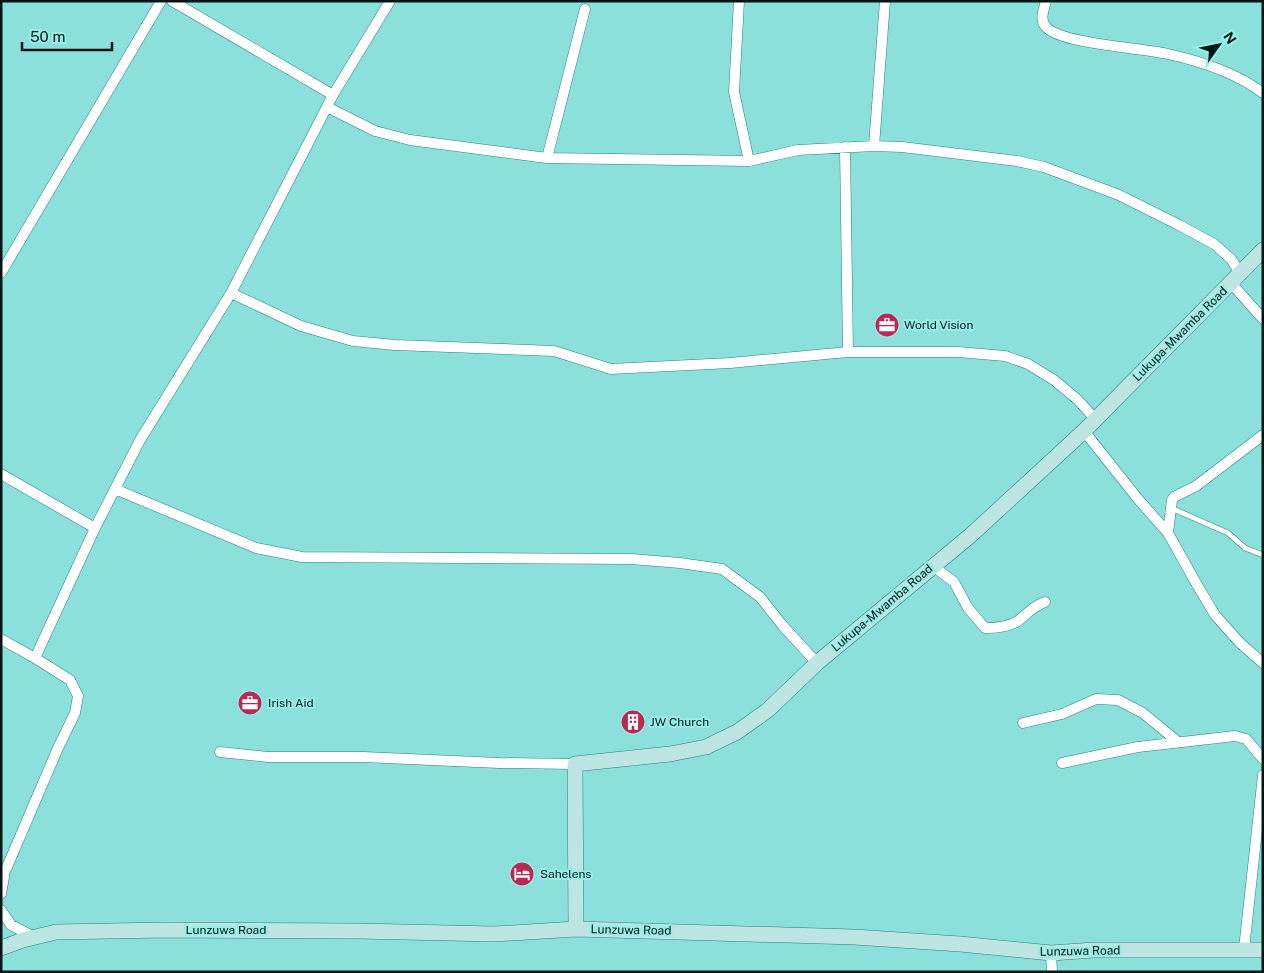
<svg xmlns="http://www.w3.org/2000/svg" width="1264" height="973" font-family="'Public Sans',sans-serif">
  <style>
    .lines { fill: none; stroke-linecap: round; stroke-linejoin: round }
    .lane-casing { stroke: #28827e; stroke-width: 6 }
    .street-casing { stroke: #28827e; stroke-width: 11 }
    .secondary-casing { stroke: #28827e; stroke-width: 16 }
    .lane { stroke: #fff; stroke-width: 5 }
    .street { stroke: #fff; stroke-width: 10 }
    .secondary { stroke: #bce5e3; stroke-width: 15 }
    .labels { text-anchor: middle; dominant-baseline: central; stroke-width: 4; stroke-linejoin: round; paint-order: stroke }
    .poi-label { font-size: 12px; fill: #001615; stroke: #99eee8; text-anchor: start }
    .street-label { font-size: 12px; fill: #001615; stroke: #99eee8 }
  </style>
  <rect width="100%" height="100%" fill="#8ce0db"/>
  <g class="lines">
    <defs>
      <path id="lane" d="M1171,508L1228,533L1245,548L1263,555"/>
      <path id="street" d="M172,1L333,95
        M739,1L734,92L749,161
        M1046,1C1044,9 1039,20 1046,27C1061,44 1143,48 1168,54C1200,61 1236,73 1263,93
        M327,107L375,131L410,140L547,158L749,161L798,150L874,146L902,147L1017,161L1044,167L1119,195L1179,225L1214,244L1231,259L1240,273
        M874,146L885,1
        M845,147L848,352
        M547,158L585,9
        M1,273L161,1
        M1231,283L1263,319
        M231,293L301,326L353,341L395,345L554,351L611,369L730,363L848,352H958L1005,356L1028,364L1054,380L1078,400L1096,420
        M1084,431L1138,499L1168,533
        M1263,435L1196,486L1174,497L1172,500L1168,533L1196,583L1215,615L1240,643L1263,663
        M1,474L95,528
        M115,489L256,548L302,557L631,559L680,563L722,569L760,597L783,626L817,663
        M933,566L954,582L968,608L985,628C997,628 1008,627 1018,621C1027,614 1033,606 1045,602
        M1,639L35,658
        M1023,723L1062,714L1096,699L1118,700L1143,713L1178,742
        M220,752L268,757H363L499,763L575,764
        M1062,763L1138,747L1235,736L1246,739L1263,759
        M1,881L58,748L75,713L78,696L70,680L35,658L95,528L140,440L231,293L333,95L390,1
        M1,894L4,877
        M1,910L11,925L34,937
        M1244,949L1263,775
        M1051,953L1052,972"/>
      <path id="secondary" d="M576,929L575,764L670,754L706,747L737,732L768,710L817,663L971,535L1084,431L1263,250
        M1,948L23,940L56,932L164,930L358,931L494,934L576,929L854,937L960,944L1051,953L1094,950H1263"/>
    </defs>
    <use href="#lane" class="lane-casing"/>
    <use href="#street" class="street-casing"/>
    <use href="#secondary" class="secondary-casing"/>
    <use href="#lane" class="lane"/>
    <use href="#street" class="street"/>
    <use href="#secondary" class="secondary"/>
  </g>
  <defs>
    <symbol id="office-disc" viewBox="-11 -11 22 22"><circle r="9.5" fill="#b92951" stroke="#99eee8"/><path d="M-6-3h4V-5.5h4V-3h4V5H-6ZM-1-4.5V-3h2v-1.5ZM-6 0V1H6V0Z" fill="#fff"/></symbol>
    <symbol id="building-disc" viewBox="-11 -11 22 22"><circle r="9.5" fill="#b92951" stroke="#99eee8"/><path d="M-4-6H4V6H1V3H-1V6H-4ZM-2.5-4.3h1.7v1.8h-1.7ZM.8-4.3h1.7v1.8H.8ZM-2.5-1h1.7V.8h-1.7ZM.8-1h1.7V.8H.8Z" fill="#fff"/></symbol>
    <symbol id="hotel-disc" viewBox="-11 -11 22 22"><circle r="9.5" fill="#b92951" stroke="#99eee8"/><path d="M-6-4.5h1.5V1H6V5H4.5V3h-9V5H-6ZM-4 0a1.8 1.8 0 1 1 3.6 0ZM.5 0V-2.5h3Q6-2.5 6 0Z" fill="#fff"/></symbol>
  </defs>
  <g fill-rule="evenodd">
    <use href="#office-disc" x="873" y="311" width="28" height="28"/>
    <use href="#office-disc" x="236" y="689" width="28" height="28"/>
    <use href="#building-disc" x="619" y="708" width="28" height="28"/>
    <use href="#hotel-disc" x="508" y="860" width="28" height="28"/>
  </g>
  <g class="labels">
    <g class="poi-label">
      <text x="904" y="325">World Vision</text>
      <text x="268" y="703">Irish Aid</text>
      <text x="650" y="722">JW Church</text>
      <text x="540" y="874">Sahelens</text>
    </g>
    <g class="street-label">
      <text transform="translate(1180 334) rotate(-45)">Lukupa-Mwamba Road</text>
      <text transform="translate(882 608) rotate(-40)">Lukupa-Mwamba Road</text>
      <text x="226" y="930">Lunzuwa Road</text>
      <text transform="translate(631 930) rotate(1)">Lunzuwa Road</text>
      <text transform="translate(1080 951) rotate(-1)">Lunzuwa Road</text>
    </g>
  </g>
  <rect width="1264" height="973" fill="none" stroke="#001615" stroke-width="5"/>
  <g transform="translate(1219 45) rotate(57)" stroke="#99eee8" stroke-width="4" paint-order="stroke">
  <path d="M0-4L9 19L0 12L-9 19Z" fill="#001615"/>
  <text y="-8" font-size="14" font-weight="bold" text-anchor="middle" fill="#001615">N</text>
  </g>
  <path d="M22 42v8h90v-8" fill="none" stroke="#001615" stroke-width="2.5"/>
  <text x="30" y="42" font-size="15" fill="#001615" stroke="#99eee8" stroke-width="4" paint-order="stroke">50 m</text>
</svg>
